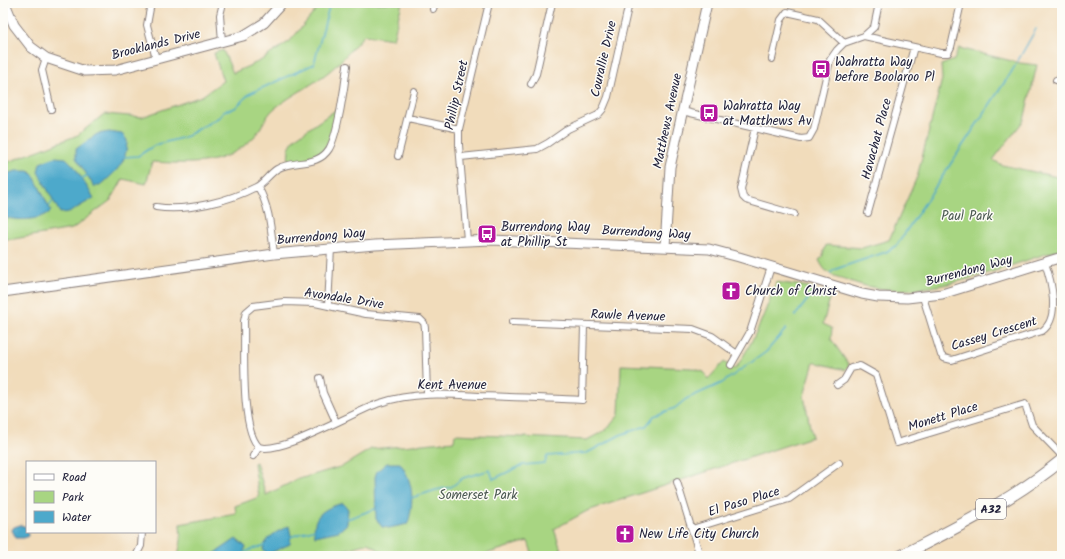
<svg xmlns="http://www.w3.org/2000/svg" width="1065" height="559" font-family="Kalam,sans-serif">
  <style>
    .green { fill: #a8d582; stroke: #657c5e }
    .water { fill: #4da9cb; stroke: #386683 }
    .lines { fill: none; stroke-linecap: round; stroke-linejoin: round }
    .stream { stroke: #4da9cb; stroke-width: 1.5 }
    .street-casing { stroke: #8a7f7b; stroke-width: 8 }
    .secondary-casing { stroke: #8a7f7b; stroke-width: 11 }
    .highway-casing { stroke: #8a7f7b; stroke-width: 13 }
    .street { stroke: #fff; stroke-width: 6 }
    .secondary { stroke: #fff; stroke-width: 9 }
    .highway { stroke: #fff; stroke-width: 11 }
    .labels { text-anchor: middle; dominant-baseline: central; stroke-width: 3; stroke-linejoin: round; paint-order: stroke }
    .shield { fill: #fdfcf7; stroke: #646373; stroke-width: 1 }
    .shield-label { font-size: 12px; font-weight: bold; fill: #22223b }
    .street-label { font-size: 13px; fill: #22223b; stroke: #fdfcf7 }
    .poi-label { font-size: 13px; fill: #22223b; stroke: #fdfcf7; text-anchor: start }
    .park-label { font-size: 13px; fill: #4a5850; stroke: #fdfcf7 }
  </style>
  <rect width="100%" height="100%" fill="#fdfcf7"/>
  <filter id="ink" filterUnits="userSpaceOnUse"><feTurbulence type="fractalNoise" baseFrequency=".025" numOctaves="2"/><feDisplacementMap in="SourceGraphic" scale="8" xChannelSelector="R" yChannelSelector="G"/><feConvolveMatrix kernelMatrix="1 2 1 2 8 2 1 2 1" color-interpolation-filters="sRGB"/></filter>
  <filter id="wash" filterUnits="userSpaceOnUse"><feTurbulence type="fractalNoise" baseFrequency=".012" numOctaves="4" result="noise"/><feDisplacementMap in="SourceGraphic" scale="16" xChannelSelector="R" yChannelSelector="G"/><feGaussianBlur stdDeviation="0.9" result="paint"/><feColorMatrix in="noise" values="0 0 0 0 0 0 0 0 0 0 0 0 0 0 0 0 0 1.4 0 .05"/><feComposite in="paint" operator="in"/></filter>
  <g filter="url(#wash)">
    <rect width="100%" height="100%" fill="#f1dcbb"/>
    <path class="green" d="M318,3H402L393,39L364,35C353,47 343,60 331,70C313,85 293,94 275,108C265,116 262,128 254,137C225,167 190,164 152,162L146,184L123,179L111,200L72,229L14,239H3V164L78,135L104,114L142,117L202,96L223,81L214,53L223,50L233,73L260,61L290,41L317,9Z
      M959,48L1020,63L1037,65L1024,120L993,160L1002,165L1062,178V249C997,268 917,307 850,281C834,275 827,277 819,260L822,257L826,245L862,248L889,240L917,177L942,79L941,65L954,60Z
      M340,107L333,136L320,158L288,165L289,148L294,139Z
      M776,282L810,287L830,298L823,324L832,328L831,339L849,365L845,370L814,362L804,396L812,437L587,511L554,529L563,556H533L528,541L479,556H388L368,543L323,556H178L181,541L180,524L236,514L235,506L259,497L254,463L256,462L266,495L296,480L343,466L371,449L454,441L455,434L587,440L606,430L619,415L621,365L692,368L704,372L708,379L724,362L735,369C754,342 765,313 776,282Z"/>
    <path class="water" d="M109,132L122,134L127,140C127,164 116,171 100,186H94L76,158V149L97,134Z
      M55,157L66,158L74,166L94,198L70,212L60,213L38,172L40,163Z
      M16,171H29L34,176L51,211C40,221 17,221 3,217V175Z
      M387,463H400C414,483 414,500 408,524L389,528L382,527L376,519L375,477L377,471Z
      M343,503L348,509L347,524L339,531L315,536C311,515 325,508 343,503Z
      M20,525L27,527L28,536L24,538H16L12,530L14,527Z
      M289,526L291,535L290,544L268,554L263,550C265,537 278,531 289,526Z
      M236,539L246,547L241,556H211Z"/>
    <g class="lines">
      <path class="stream" d="M123,157L138,156L155,145L185,137L221,116L223,111L235,108L249,94L314,64L330,3
        M81,179L88,175
        M49,207L53,200
        M830,273L836,269L886,252L897,245L1012,71L1036,29
        M795,316L815,290
        M411,498L436,490L451,487L463,478L490,470L493,479L523,465L545,463L547,456L587,453L620,435L646,426L654,416L675,408L686,399L722,383L766,352L786,329
        M347,519L375,509
        M290,537L315,529
        M242,553L265,545"/>
    </g>
  </g>
  <g filter="url(#ink)">
    <g class="lines">
      <defs>
        <path id="street" d="M151,3L147,25L156,59
          M433,9L435,3
          M864,36L874,27L879,3
          M222,42L220,15L223,3
          M46,58L42,70L51,109
          M772,59L781,20L787,12L818,19L844,43
          M1056,80L1062,82
          M531,84L536,74L552,3
          M682,111L801,139L809,138L814,129L830,60L837,50L844,43L864,36L941,53H948L951,47L961,3
          M408,118L459,129
          M755,128L741,189L743,197L746,200L794,214
          M398,156L414,91
          M461,157L537,149L548,143L568,129L598,115L603,109L608,97L629,3
          M258,187C270,207 271,231 274,254
          M156,207C187,212 229,201 256,187C264,183 269,174 277,169C294,159 317,168 329,149C338,134 345,84 347,66
          M868,213L914,47
          M467,240L459,145V129L489,3
          M923,297L941,355L944,358L952,360L1042,331C1061,318 1051,280 1045,263
          M328,306L331,248
          M512,322L693,329L712,336L737,354
          M731,365L750,332L771,267
          M320,378L323,393L336,422
          M837,385L844,380L851,368L860,366L876,375L897,443L1025,404L1032,425L1062,456
          M259,447C281,455 355,411 380,403C412,392 445,394 479,396C513,397 547,398 582,400L584,326
          M253,456L259,447C240,430 245,348 244,321L246,312L253,306L284,302L315,303L366,314L420,319L424,323L425,328L427,394
          M677,482L700,556
          M692,529L789,499L839,463
          M136,556L141,546L142,532"/>
        <path id="secondary" d="M5,3L14,25L31,47L46,58L85,71L115,70L243,36L264,23L282,3
          M665,247L670,167L707,3
          M3,292L274,254L375,245L491,240L709,249L739,257L862,294L878,297L907,298L942,294L1062,257"/>
        <path id="highway" d="M901,556C957,527 1013,500 1062,460"/>
      </defs>
      <use href="#street" class="street-casing"/>
      <use href="#secondary" class="secondary-casing"/>
      <use href="#highway" class="highway-casing"/>
      <use href="#street" class="street"/>
      <use href="#secondary" class="secondary"/>
      <use href="#highway" class="highway"/>
    </g>
  </g>
  <defs>
    <symbol id="bus-square" viewBox="-11 -11 22 22"><rect x="-9" y="-9" width="18" height="18" rx="4" fill="#b5179e" stroke="#fdfcf7"/><path d="M-5-6H5V4H4V6H2V4H-2V6H-4V4H-5ZM-3.5-4V0h7V-4ZM-3.5 1.2v1.5H-2V1.2ZM2 1.2v1.5H3.5V1.2Z" fill="#fff"/></symbol>
    <symbol id="church-square" viewBox="-11 -11 22 22"><rect x="-9" y="-9" width="18" height="18" rx="4" fill="#b5179e" stroke="#fdfcf7"/><path d="M-1.2-6h2.4v3.5h3.3v2.4h-3.3V6h-2.4V-.1h-3.3v-2.4h3.3Z" fill="#fff"/></symbol>
  </defs>
  <g fill-rule="evenodd">
    <use href="#bus-square" x="810" y="58" width="22" height="22"/>
    <use href="#bus-square" x="698" y="102" width="22" height="22"/>
    <use href="#bus-square" x="476" y="223" width="22" height="22"/>
    <use href="#church-square" x="720" y="280" width="22" height="22"/>
    <use href="#church-square" x="614" y="523" width="22" height="22"/>
  </g>
  <g class="labels">
    <rect class="shield" x="976" y="499" width="30" height="20" rx="3"/>
    <g class="shield-label">
      <text x="991" y="509">A32</text>
    </g>
    <g class="street-label">
      <text transform="translate(156 45) rotate(-14)">Brooklands Drive</text>
      <text transform="translate(604 59) rotate(-77)">Courallie Drive</text>
      <text transform="translate(457 95) rotate(-78)">Phillip Street</text>
      <text transform="translate(668 121) rotate(-78)">Matthews Avenue</text>
      <text transform="translate(877 139) rotate(-75)">Havachat Place</text>
      <text transform="translate(646 233) rotate(3)">Burrendong Way</text>
      <text transform="translate(321 237) rotate(-5)">Burrendong Way</text>
      <text transform="translate(969 271) rotate(-15)">Burrendong Way</text>
      <text transform="translate(344 299) rotate(9)">Avondale Drive</text>
      <text transform="translate(628 316) rotate(2)">Rawle Avenue</text>
      <text transform="translate(994 334) rotate(-17)">Cassey Crescent</text>
      <text x="452" y="385">Kent Avenue</text>
      <text transform="translate(943 417) rotate(-17)">Monett Place</text>
      <text transform="translate(744 502) rotate(-17)">El Paso Place</text>
    </g>
    <g class="poi-label">
      <text x="835" y="62">Wahratta Way<tspan x="835" dy="15">before Boolaroo Pl</tspan></text>
      <text x="723" y="106">Wahratta Way<tspan x="723" dy="15">at Matthews Av</tspan></text>
      <text x="501" y="227">Burrendong Way<tspan x="501" dy="15">at Phillip St</tspan></text>
      <text x="745" y="291">Church of Christ</text>
      <text x="639" y="534">New Life City Church</text>
    </g>
    <g class="park-label">
      <text x="967" y="216">Paul Park</text>
      <text x="478" y="495">Somerset Park</text>
    </g>
  </g>
  <rect width="1065" height="559" fill="none" stroke="#fdfcf7" stroke-width="16"/>
  <rect x="26" y="461" width="130" height="72" fill="#fdfcf7" stroke="#a5a5ac"/>
  <rect x="34" y="474" width="20" height="6" fill="#ffffff" stroke="#a5a5ac"/>
  <text x="62" y="481" font-size="12" fill="#22223b">Road</text>
  <rect x="34" y="491" width="20" height="12" fill="#a8d582" stroke="#a5a5ac"/>
  <text x="62" y="501" font-size="12" fill="#22223b">Park</text>
  <rect x="34" y="511" width="20" height="12" fill="#4da9cb" stroke="#a5a5ac"/>
  <text x="62" y="521" font-size="12" fill="#22223b">Water</text>
</svg>
